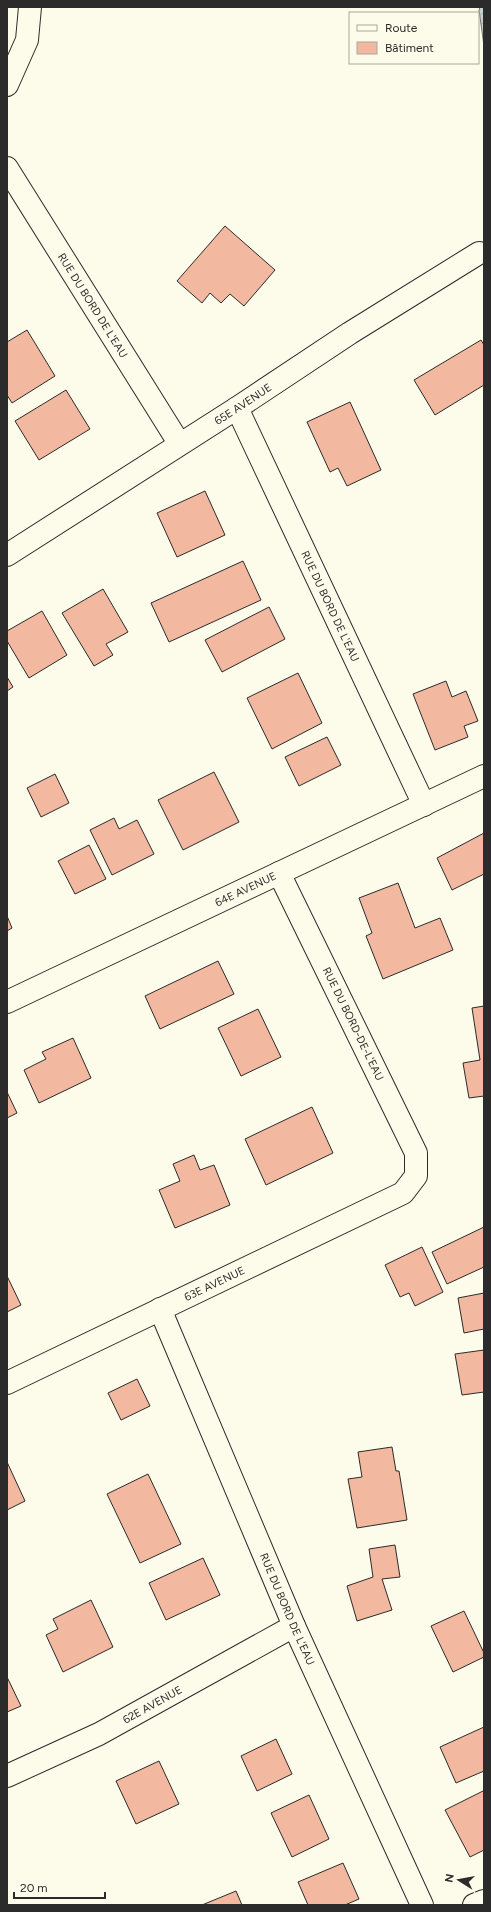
<svg xmlns="http://www.w3.org/2000/svg" width="491" height="1912" font-family="Figtree,sans-serif">
  <style>
    .water { fill: url(#water-waves); stroke: #74746e }
    .building { fill: #f2b8a0; stroke: #2b2b2b }
    .lines { fill: none; stroke-linecap: round; stroke-linejoin: round }
    .street-casing { stroke: #2b2b2b; stroke-width: 24 }
    .street { stroke: #fdfbea; stroke-width: 22 }
    .labels { text-anchor: middle; dominant-baseline: central; stroke-width: 3; stroke-linejoin: round; paint-order: stroke }
    .street-label { font-size: 11px; fill: #2b2b2b; stroke: #fdfbea }
  </style>
  <defs>
    <pattern id="water-waves" width="16" height="10" patternUnits="userSpaceOnUse"><rect width="16" height="10" fill="#c7d0d0"/><path d="M0 5q4-4 8 0t8 0" fill="none" stroke="#abb3b3"/></pattern>
  </defs>
  <rect width="100%" height="100%" fill="#fdfbea"/>
  <path class="water" d="M480,7H484V46L479,10Z"/>
  <path class="building" d="M225,226L275,270L244,306L230,294L221,303L210,293L202,303L177,281Z
    M27,330L55,376L12,403L7,395V342Z
    M481,340L484,345V385L435,415L414,380Z
    M66,390L90,429L39,460L15,421Z
    M350,402L381,470L347,486L338,468L330,472L307,422Z
    M205,491L225,535L177,557L157,513Z
    M243,561L261,600L169,642L151,603Z
    M103,589L128,632L106,644L113,655L94,666L62,613Z
    M269,607L285,639L222,672L205,640Z
    M42,611L67,655L29,678L7,641V631Z
    M298,673L322,723L272,749L247,698Z
    M7,677L13,687L7,691Z
    M446,681L452,697L466,691L478,721L464,726L468,737L435,750L413,694Z
    M327,737L341,765L299,786L285,757Z
    M214,772L239,822L183,850L158,800Z
    M55,774L69,803L41,817L27,788Z
    M114,818L119,829L137,820L154,854L112,875L90,830Z
    M484,833V874L452,890L437,858Z
    M89,845L106,879L75,894L58,861Z
    M398,883L415,928L440,918L453,950L383,979L366,936L372,933L359,898Z
    M7,916L12,928L7,931Z
    M218,961L234,994L160,1029L145,996Z
    M484,1006V1096L469,1098L463,1063L480,1060L472,1008Z
    M258,1009L281,1057L241,1076L218,1028Z
    M73,1038L91,1078L39,1103L24,1070L46,1059L42,1052Z
    M7,1092L17,1113L7,1118Z
    M312,1107L333,1153L266,1185L245,1139Z
    M194,1155L200,1170L214,1165L230,1205L175,1228L159,1190L180,1181L173,1164Z
    M484,1227V1267L447,1284L432,1252Z
    M422,1247L443,1292L415,1306L409,1293L400,1297L385,1265Z
    M7,1276L21,1305L7,1312Z
    M484,1293V1329L464,1333L458,1298Z
    M484,1350V1392L462,1395L455,1354Z
    M137,1379L150,1406L121,1420L108,1393Z
    M392,1447L396,1471H399L407,1520L357,1528L348,1479L362,1477L358,1452Z
    M7,1462L25,1501L7,1510Z
    M148,1474L181,1544L140,1563L107,1494Z
    M395,1545L400,1577L382,1579L392,1610L357,1621L347,1586L373,1577L369,1549Z
    M203,1558L220,1595L166,1620L149,1583Z
    M91,1600L113,1647L63,1672L46,1635L58,1629L53,1619Z
    M464,1611L484,1653V1657L453,1672L431,1626Z
    M7,1677L21,1706L7,1712Z
    M484,1727V1771L456,1783L440,1747Z
    M276,1739L292,1774L257,1791L241,1756Z
    M159,1761L179,1804L136,1824L116,1781Z
    M483,1791L484,1794V1850L470,1857L445,1810Z
    M309,1795L329,1839L292,1857L271,1813Z
    M343,1863L359,1899L345,1905H308L298,1882Z
    M236,1891L242,1905H202Z"/>
  <g class="lines">
    <defs>
      <g id="street">
        <path d="M7,85L27,40L30,7"/>
        <path id="s1" d="M7,168L179,443"/>
        <path id="s2" d="M237,408L424,805"/>
        <path id="s3" d="M7,555L237,408L350,333L479,253"/>
        <path id="s4" d="M7,1002L484,776"/>
        <path id="s5" d="M160,1309L294,1626L422,1905"/>
        <path id="s6" d="M7,1383L403,1193L416,1176V1153L279,873"/>
        <path id="s7" d="M7,1776L99,1734L294,1626"/>
        <path d="M474,1905L484,1901"/>
      </g>
    </defs>
    <use href="#street" class="street-casing"/>
    <use href="#street" class="street"/>
  </g>
  <g class="labels">
    <g class="street-label">
      <text stroke="none"><textPath href="#s1" startOffset="162">RUE DU BORD DE L'EAU</textPath></text>
      <text stroke="none"><textPath href="#s3" startOffset="280">65E AVENUE</textPath></text>
      <text stroke="none"><textPath href="#s2" startOffset="219">RUE DU BORD DE L'EAU</textPath></text>
      <text stroke="none"><textPath href="#s4" startOffset="264">64E AVENUE</textPath></text>
      <text transform="translate(353 1024) rotate(64)">RUE DU BORD-DE-L'EAU</text>
      <text stroke="none"><textPath href="#s6" startOffset="230">63E AVENUE</textPath></text>
      <text stroke="none"><textPath href="#s5" startOffset="326">RUE DU BORD DE L'EAU</textPath></text>
      <text stroke="none"><textPath href="#s7" startOffset="162">62E AVENUE</textPath></text>
    </g>
  </g>
  <rect width="491" height="1912" fill="none" stroke="#2b2b2b" stroke-width="16"/>
  <rect x="349" y="12" width="130" height="52" fill="#fdfbea" stroke="#a9a89e"/>
  <rect x="357" y="25" width="20" height="6" fill="#fdfbea" stroke="#a9a89e"/>
  <text x="385" y="32" font-size="12" fill="#2b2b2b">Route</text>
  <rect x="357" y="42" width="20" height="12" fill="#f2b8a0" stroke="#a9a89e"/>
  <text x="385" y="52" font-size="12" fill="#2b2b2b">Bâtiment</text>
  <g transform="translate(459 1880) rotate(281)" stroke="#fdfbea" stroke-width="3" paint-order="stroke">
  <path d="M0-3L7 15L0 10L-7 15Z" fill="#2b2b2b"/>
  <text y="-6" font-size="11" font-weight="bold" text-anchor="middle" fill="#2b2b2b">N</text>
  </g>
  <path d="M14 1892v6h91v-6" fill="none" stroke="#2b2b2b" stroke-width="2"/>
  <text x="20" y="1892" font-size="12" fill="#2b2b2b" stroke="#fdfbea" stroke-width="3" paint-order="stroke">20 m</text>
</svg>
